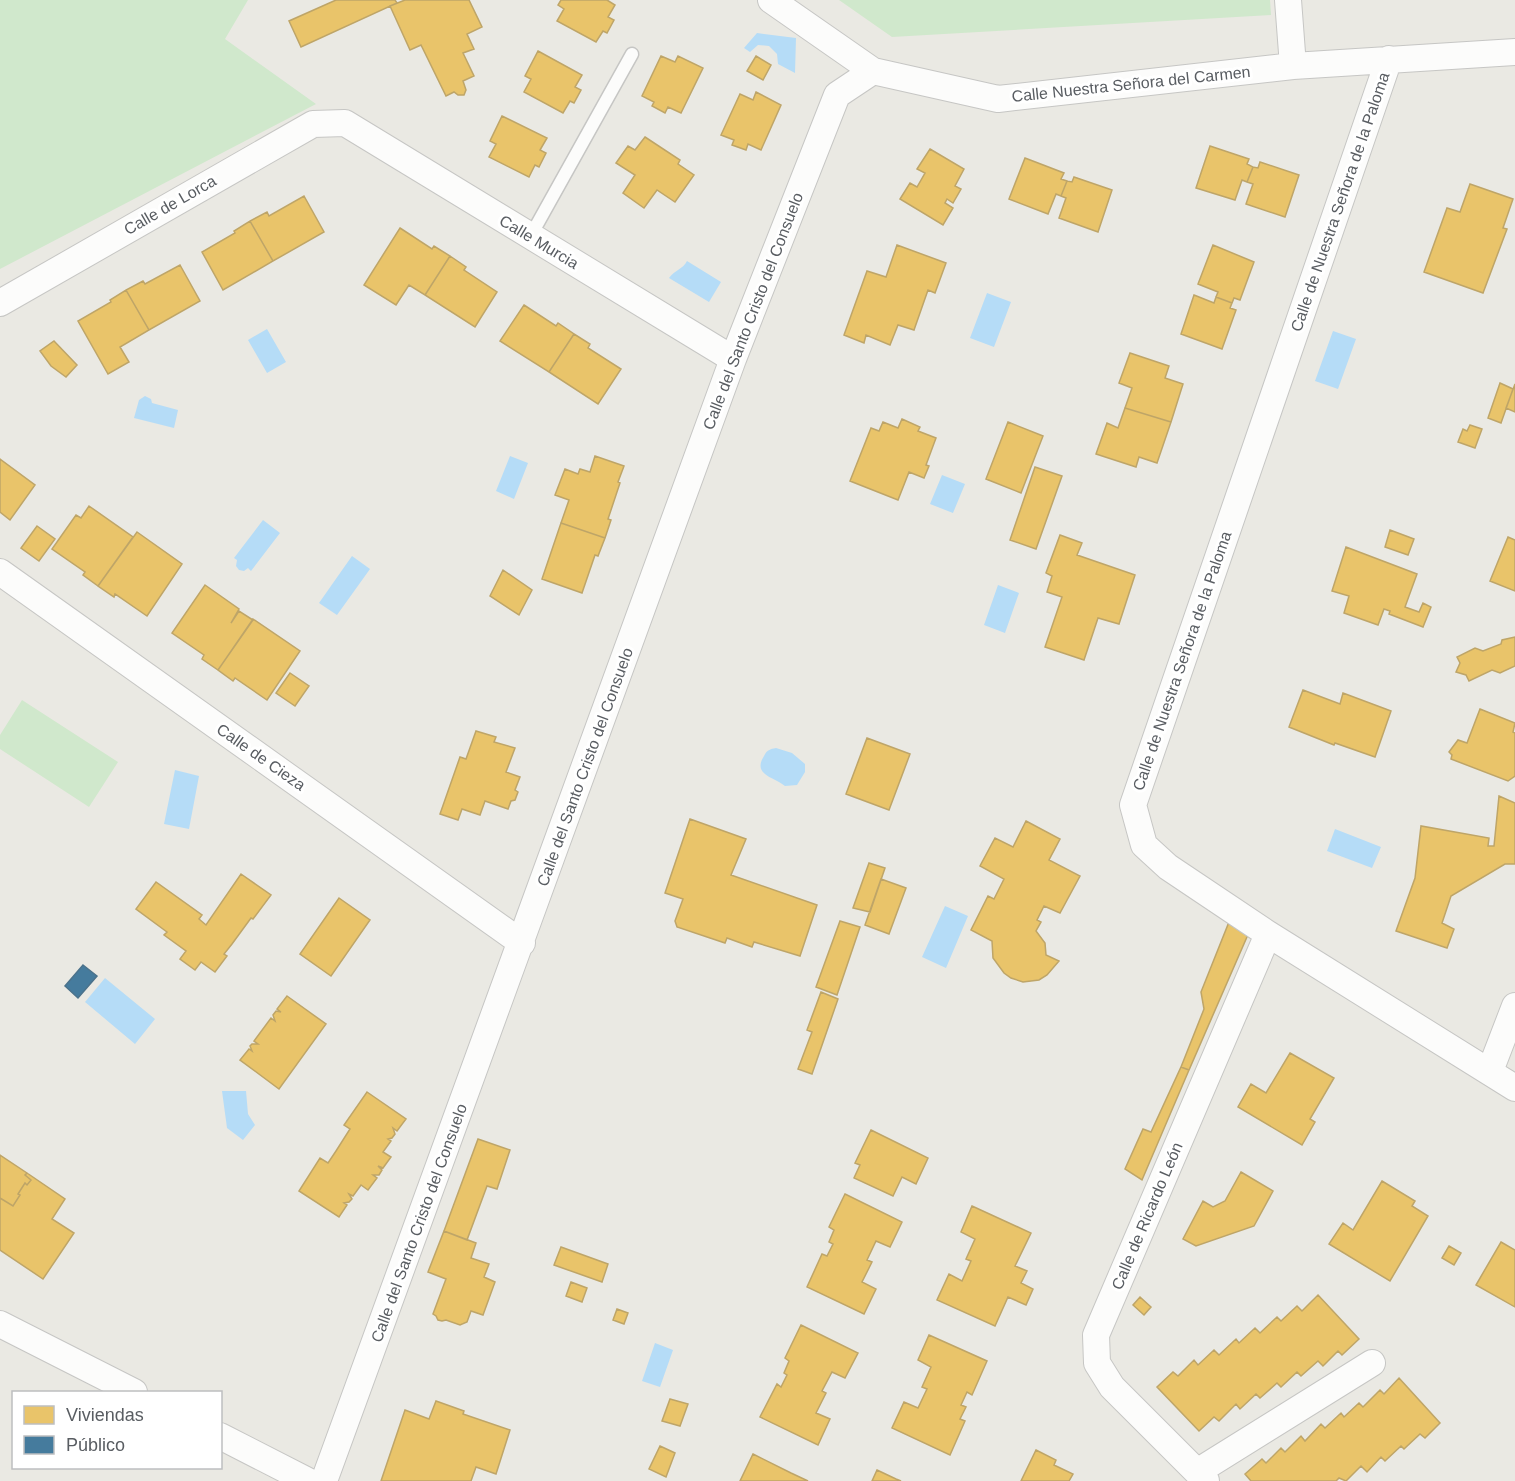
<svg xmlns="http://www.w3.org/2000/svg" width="1515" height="1481" font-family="Helvetica,sans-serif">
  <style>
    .green { fill: #d0e8cc }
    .water { fill: #b5dcf7 }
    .homes { fill: #e9c46a; stroke: #bea568; stroke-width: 1.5 }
    .public { fill: #457b9d; stroke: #4b728b; stroke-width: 1.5 }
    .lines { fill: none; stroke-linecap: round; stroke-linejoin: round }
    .lane-casing { stroke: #c6c6c4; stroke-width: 15 }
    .street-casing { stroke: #c6c6c4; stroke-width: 28 }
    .lane { stroke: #fcfcfb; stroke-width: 12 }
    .street { stroke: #fcfcfb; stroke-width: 26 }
    .labels { text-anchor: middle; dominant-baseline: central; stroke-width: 6; stroke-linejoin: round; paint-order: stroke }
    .street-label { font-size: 16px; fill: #595d62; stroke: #fff }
  </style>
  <rect width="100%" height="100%" fill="#eae9e3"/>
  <path class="green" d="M0,0H248L225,39L316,104L0,269Z
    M839,0H1270L1271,15L892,37Z
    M22,700L118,762L89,807L0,749V735Z"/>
  <path class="water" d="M757,33L796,38L795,73L778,64L777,54L769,46L758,45L750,52L744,48Z
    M687,261L721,282L709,302L669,278C675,270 683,269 687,261Z
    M987,293L1011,302L994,347L970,338Z
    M267,329L286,362L267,373L248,340Z
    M1333,331L1356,339L1338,389L1315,381Z
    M145,396L151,399L152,403L178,410L174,428L134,418L139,400Z
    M510,456L528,463L514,499L496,491Z
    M942,475L965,484L953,513L930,504Z
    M263,520L280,533L251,571L248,568L244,571L239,570L236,566L237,560L234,558Z
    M352,556L370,569L337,615L319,603Z
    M998,585L1019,593L1005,633L984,625Z
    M776,748L792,753L805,764V772L797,785L785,786C774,777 752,775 764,756C767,750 770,749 776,748Z
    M175,770L199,776L189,829L164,824Z
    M1335,829L1381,847L1372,868L1327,851Z
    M945,906L968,916L946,968L922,957Z
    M105,978L155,1019L135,1044L85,1002Z
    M222,1091H246L248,1114L255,1125L243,1140L227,1128Z
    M655,1343L673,1350L660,1387L642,1381Z"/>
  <path class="homes" d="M336,0H395L397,3L301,47L289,21Z
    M405,0H469L482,27L467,34L474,49L463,53L474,76L463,81L466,90L464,95H458L454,92L446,96L421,45L410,50L390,6Z
    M561,0H607L615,5L608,17L614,20L607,33L603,31L596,42L557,21L564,9L558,5Z
    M538,51L582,75L575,87L581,90L574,103L570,101L563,113L524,92L531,79L525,76Z
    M661,56L675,62L678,56L703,68L681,113L668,107L665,113L652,106L654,102L642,96Z
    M756,56L771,65L763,80L747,71Z
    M756,92L781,105L761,150L748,144L746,150L732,145L734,140L721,135L740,94L753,100Z
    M502,116L547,138L540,150L546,153L539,167L535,165L529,177L489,157L496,144L490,141Z
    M645,137L680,160L678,164L694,175L675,202L657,190L644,208L623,193L635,175L616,163L628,146L635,150Z
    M1210,146L1249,159L1247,164L1253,167L1247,182L1242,180L1235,200L1196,188Z
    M930,149L964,169L955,186L961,189L953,203L947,199L945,203L953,208L943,225L900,199L910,183L917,187L925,173L917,169Z
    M1025,158L1064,173L1061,179L1067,181L1061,196L1056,194L1048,214L1009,199Z
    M1260,162L1299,175L1285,217L1246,204L1253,184L1247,182L1253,167L1258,168Z
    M1074,177L1112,190L1098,232L1059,218L1066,198L1061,196L1067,181L1072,182Z
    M1470,184L1513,199L1503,228L1507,229L1483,293L1424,272L1447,208L1460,212Z
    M304,196L324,232L273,261L250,221L267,212L269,216Z
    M250,221L273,261L223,290L202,252L235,233L234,231Z
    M400,228L432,249L434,246L450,256L425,295L409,285L396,305L364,285Z
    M897,245L946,263L935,293L928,290L914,330L898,325L890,345L866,335L864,343L844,335L867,271L886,277Z
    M1213,245L1254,262L1240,300L1234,298L1232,303L1216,297L1218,292L1198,284Z
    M450,256L466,267L464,270L497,292L475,327L425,295Z
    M180,265L200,301L149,330L126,290L143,281L145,284Z
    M126,290L149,330L120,347L129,362L108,374L78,321L111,302L110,300Z
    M1194,295L1214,303L1216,297L1232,303L1230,308L1236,310L1222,349L1181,334Z
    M524,305L556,326L558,323L574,334L549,372L500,341Z
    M574,334L590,344L588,348L621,369L598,404L549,372Z
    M54,341L77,365L66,377L51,366L40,351Z
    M1130,353L1169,366L1165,378L1183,384L1171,422L1125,408L1132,388L1119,383Z
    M1500,383L1513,389L1501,423L1488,418Z
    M1515,384V412L1506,408Z
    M1125,408L1171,422L1157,463L1139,457L1136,467L1096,454L1107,423L1118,428Z
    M902,419L920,427L918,431L936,438L926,465L929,466L924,478L909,472L898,500L850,481L871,428L879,431L883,422L898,428Z
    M1008,422L1043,436L1021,493L986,479Z
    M1470,425L1482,429L1475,448L1458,442L1463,429L1467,431Z
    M595,456L624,466L618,482L620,483L608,519L611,520L605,538L561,523L569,500L555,495L565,469L578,474L580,469L590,472Z
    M0,459L35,485L10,520L0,512Z
    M1035,467L1062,476L1036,549L1010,540Z
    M89,506L133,537L98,586L83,575L85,572L52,549L76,515L81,518Z
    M561,523L605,538L598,556L595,555L582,593L542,579Z
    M37,526L55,539L39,561L21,548Z
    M1390,530L1414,539L1408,555L1385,547Z
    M137,532L182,564L147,616L115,594L114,597L98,586Z
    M1060,535L1082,543L1077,555L1135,575L1119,624L1098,618L1084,660L1045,647L1062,597L1047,592L1052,576L1046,573Z
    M1508,537L1515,540V591L1490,581Z
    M1346,547L1417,574L1405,607L1419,612L1423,603L1431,607L1423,627L1389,614L1390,611L1384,609L1378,625L1344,613L1349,596L1332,591Z
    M503,570L532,590L519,615L490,596Z
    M205,585L239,609L231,623L239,611L253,620L218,670L202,659L204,655L172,633Z
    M253,619L300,651L267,700L235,678L233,681L218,670Z
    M1515,637V666L1500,673L1492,670L1469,681L1466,675L1456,672L1460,663L1457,657L1475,648L1483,651L1501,644L1502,640Z
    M290,673L309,686L295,706L276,693Z
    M1303,690L1340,704L1343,693L1391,711L1375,757L1335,743L1334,745L1289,727Z
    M1480,709L1515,723L1513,732L1515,733V776L1508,781L1451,759L1452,755L1449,752L1458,740L1467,743Z
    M476,731L496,737L494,742L515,748L506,772L520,777L515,790L518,792L515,800L511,801L508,809L485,801L480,815L462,809L458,820L440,814L460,757L466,759Z
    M867,738L910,754L889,810L846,794Z
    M1499,796L1515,803V864H1505L1451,896L1442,923L1454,929L1447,948L1396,931L1415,878L1421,826L1489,838L1488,846H1494Z
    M690,819L746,839L731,875L817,905L800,956L754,942L752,947L727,938L725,943L677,927L675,921L683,899L665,893Z
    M1026,821L1060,839L1049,860L1080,876L1060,913L1044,906L1037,920L1041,922L1036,931L1045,943L1046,955L1059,961L1047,975L1039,980L1023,982L1011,978L1004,973L993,958L992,941L971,930L988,896L994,899L1004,879L980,866L995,838L1013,847Z
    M869,863L885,868L870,912L853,908Z
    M241,874L271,895L253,919L251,918L232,944L224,954L227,956L215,972L201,962L195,970L180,959L186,951L164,935L167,932L136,909L156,882L202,915L199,919L206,925Z
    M881,879L906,888L889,934L865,925Z
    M339,898L370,920L331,976L300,954Z
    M1231,917L1250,930L1189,1070L1181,1067L1204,1009L1201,992Z
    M840,921L860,927L837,995L816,987Z
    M821,992L838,999L812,1074L798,1069L812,1032L807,1030Z
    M287,996L326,1024L279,1089L240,1060L249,1049L252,1051L250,1046L252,1044H258L254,1041L271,1018L275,1021L273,1015L276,1011L281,1012L277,1009Z
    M1290,1053L1334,1078L1310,1119L1315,1122L1302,1145L1238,1107L1251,1084L1266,1093Z
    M1181,1067L1189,1070L1142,1180L1125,1169L1143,1129L1151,1132Z
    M367,1092L406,1119L397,1131L393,1128L395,1134L392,1138L388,1139L391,1141L383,1152L391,1157L383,1168L378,1166L382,1170L379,1175H373L377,1178L368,1190L361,1185L353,1196L349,1194L352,1199L349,1202L344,1203L347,1205L339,1217L299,1191L320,1158L328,1163L336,1151L350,1129L344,1125Z
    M871,1130L928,1158L916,1184L902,1177L893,1196L854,1178L860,1165L855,1163Z
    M478,1139L510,1150L497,1189L487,1186L467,1240L444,1231Z
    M0,1155L27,1173L25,1175L31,1180L27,1185L25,1183L18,1194L20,1195L13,1206L0,1198Z
    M1241,1172L1273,1191L1254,1226L1196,1246L1183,1239L1203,1201L1213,1207L1225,1201Z
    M27,1173L65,1199L52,1219L74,1233L43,1279L0,1250V1198L13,1206L20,1195L18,1194L25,1183L27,1185L31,1180L25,1175Z
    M1382,1181L1415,1201L1412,1206L1428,1216L1390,1281L1329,1244L1343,1223L1353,1230Z
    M845,1194L902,1222L890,1247L876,1241L867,1260L872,1262L862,1282L876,1289L864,1314L807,1287L822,1254L827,1256L833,1244L829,1242L834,1230L829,1227Z
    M972,1206L1031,1233L1015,1266L1027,1271L1021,1283L1033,1289L1026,1305L1008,1297L995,1326L937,1300L949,1274L962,1281L971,1261L966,1259L975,1239L961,1232Z
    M444,1231L476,1243L471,1258L489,1264L484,1277L495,1282L483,1315L471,1311L467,1322L460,1325L446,1320L442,1321L438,1320L436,1316L433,1314L446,1279L428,1272Z
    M1501,1242L1515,1250V1307L1476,1285Z
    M1449,1246L1461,1253L1454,1265L1442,1258Z
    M561,1247L608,1264L602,1282L554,1265Z
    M571,1282L587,1288L582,1302L566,1296Z
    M1318,1295L1359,1339L1342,1355L1338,1351L1323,1366L1318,1361L1301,1376L1297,1372L1281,1387L1277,1383L1260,1398L1256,1394L1240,1409L1236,1404L1219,1421L1214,1417L1199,1431L1157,1387L1173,1372L1178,1376L1194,1360L1198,1365L1214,1350L1219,1355L1236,1339L1239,1343L1255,1328L1260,1333L1277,1317L1281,1321L1297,1306L1302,1311Z
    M1140,1297L1151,1307L1144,1315L1133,1305Z
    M617,1309L628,1313L624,1324L613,1320Z
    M801,1325L858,1353L845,1378L832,1372L822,1391L826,1393L816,1413L830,1419L818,1445L760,1417L777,1384L781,1387L787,1375L784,1373L789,1361L785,1358Z
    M929,1335L987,1361L972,1395L967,1392L961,1405L966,1407L960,1419L965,1421L950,1455L892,1428L904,1402L918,1408L927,1389L922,1387L931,1367L918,1360Z
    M1399,1378L1440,1423L1425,1438L1420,1434L1404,1449L1401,1446L1385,1461L1381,1457L1367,1472L1361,1466L1346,1481L1339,1478L1336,1481H1251L1245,1474L1262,1459L1266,1463L1281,1448L1285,1452L1301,1436L1305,1441L1321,1424L1325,1428L1341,1413L1344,1417L1359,1403L1363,1407L1380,1390L1384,1394Z
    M670,1399L688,1404L680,1426L662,1421Z
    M436,1401L464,1411L463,1414L510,1430L496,1474L476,1467L471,1481H381L405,1410L429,1419Z
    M660,1446L675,1453L666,1477L649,1469Z
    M1036,1450L1056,1460L1054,1465L1073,1474L1069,1481H1021Z
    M753,1454L791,1473L808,1481H740Z
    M877,1470L896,1479L901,1481H872Z"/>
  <path class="public" d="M83,965L97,976L78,998L65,986Z"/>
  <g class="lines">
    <defs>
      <path id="lane" d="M530,237L632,54"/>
      <path id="street" d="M771,0L873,71L998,99L1293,66L1515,52
        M1288,0L1293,66
        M1389,59L1133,805L1144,845L1168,867L1268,934L1515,1088
        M0,303L313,124L345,123L733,359
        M0,572L522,943
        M1490,1071L1515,1006
        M0,1324L134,1392
        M220,1436L308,1481
        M1197,1472L1372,1363
        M324,1481L733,359L837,95L873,71
        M1206,1481L1112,1387L1097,1363L1096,1335L1268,934"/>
    </defs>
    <use href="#lane" class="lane-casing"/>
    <use href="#street" class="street-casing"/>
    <use href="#lane" class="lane"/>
    <use href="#street" class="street"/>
  </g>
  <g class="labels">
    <g class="street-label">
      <text transform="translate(1131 84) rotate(-6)">Calle Nuestra Señora del Carmen</text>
      <text transform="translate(1340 202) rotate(-71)">Calle de Nuestra Señora de la Paloma</text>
      <text transform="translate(170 205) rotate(-30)">Calle de Lorca</text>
      <text transform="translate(539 242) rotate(31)">Calle Murcia</text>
      <text transform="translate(753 311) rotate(-69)">Calle del Santo Cristo del Consuelo</text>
      <text transform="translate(1182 661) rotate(-71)">Calle de Nuestra Señora de la Paloma</text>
      <text transform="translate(261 757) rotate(35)">Calle de Cieza</text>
      <text transform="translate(585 767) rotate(-70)">Calle del Santo Cristo del Consuelo</text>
      <text transform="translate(1147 1216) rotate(-67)">Calle de Ricardo León</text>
      <text transform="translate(419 1223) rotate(-70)">Calle del Santo Cristo del Consuelo</text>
    </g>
  </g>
  <rect x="12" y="1391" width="210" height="78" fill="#ffffff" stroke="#bdbec0" stroke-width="1.5"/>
  <rect x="24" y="1406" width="30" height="18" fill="#e9c46a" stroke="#bdbec0" stroke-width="1.5"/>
  <text x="66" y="1421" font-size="18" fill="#595d62">Viviendas</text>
  <rect x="24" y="1436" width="30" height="18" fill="#457b9d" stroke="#bdbec0" stroke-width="1.5"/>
  <text x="66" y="1451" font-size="18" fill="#595d62">Público</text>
</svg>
